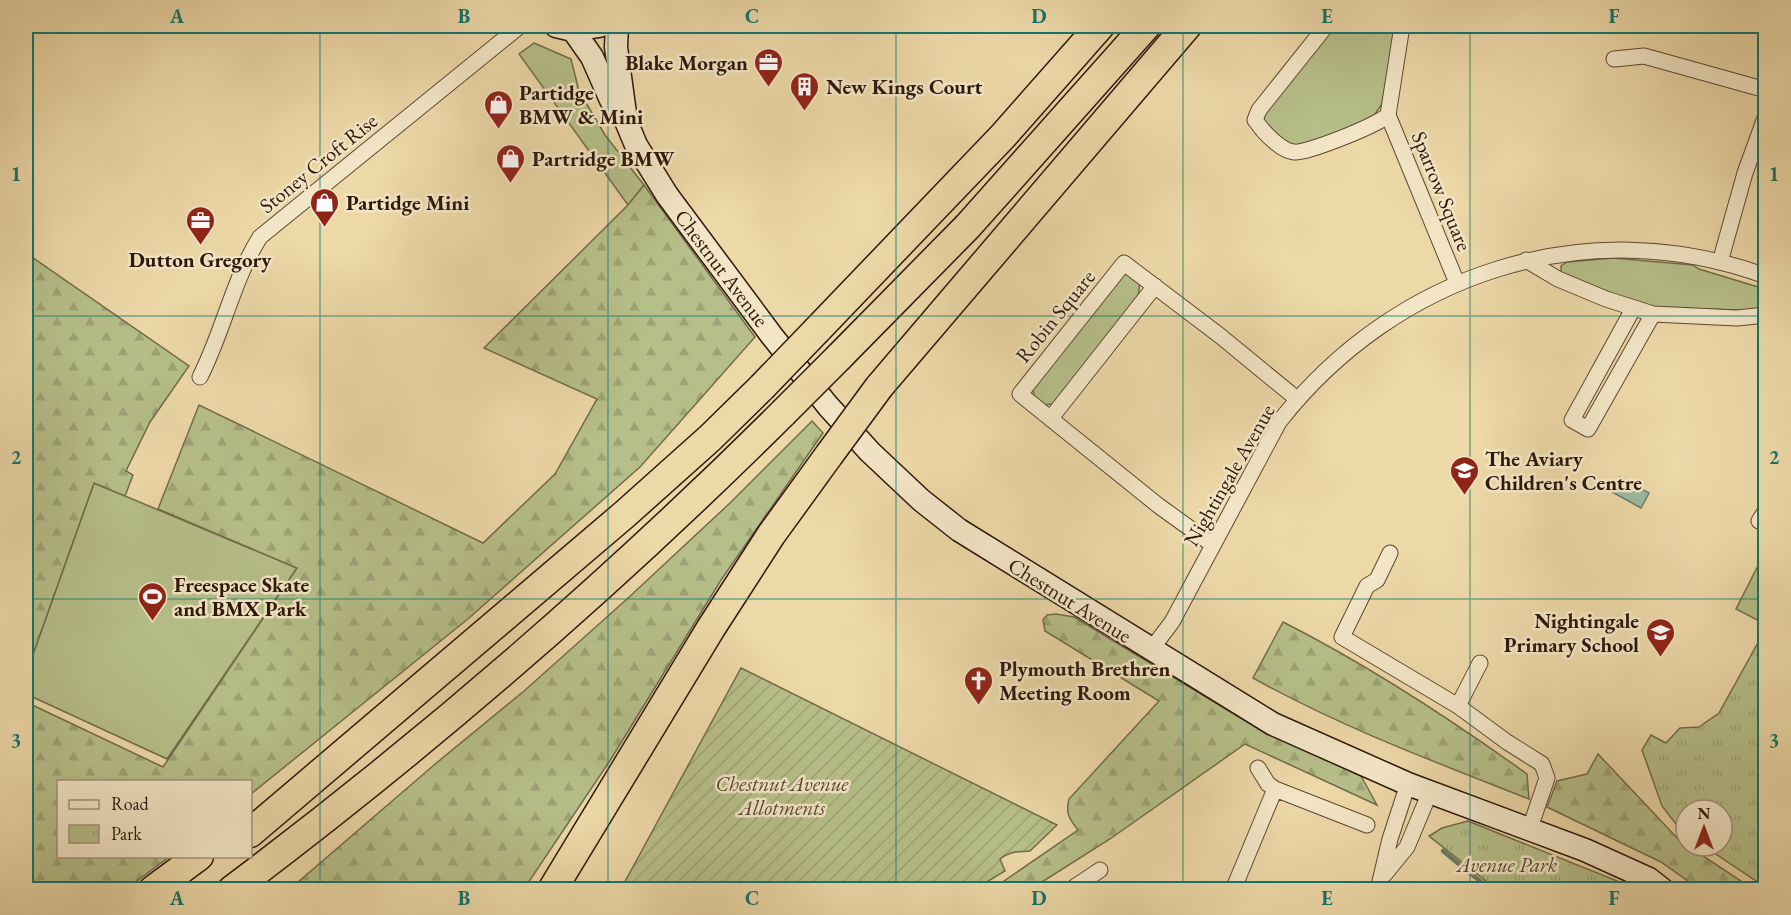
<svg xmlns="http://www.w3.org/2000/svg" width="1791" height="915" font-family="'EB Garamond',serif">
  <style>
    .grass { fill: #b6bf89; stroke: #726b4a; stroke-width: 1.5 }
    .forest { fill: url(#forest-firs); stroke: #726b4a; stroke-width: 1.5 }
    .park { fill: url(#park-tufts); stroke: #726b4a; stroke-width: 1.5 }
    .garden { fill: url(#garden-furrows); stroke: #726b4a; stroke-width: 1.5 }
    .water { fill: #9abba3; stroke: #6e7966; stroke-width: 1.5 }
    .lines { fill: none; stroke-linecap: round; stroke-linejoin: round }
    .stream { stroke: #6e7966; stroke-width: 4.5 }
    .street-casing { stroke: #5d4732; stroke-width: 17 }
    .secondary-casing { stroke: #2d170b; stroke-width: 25 }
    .highway-casing { stroke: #2d170b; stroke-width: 31 }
    .street { stroke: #f3e6c6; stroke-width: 15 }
    .secondary { stroke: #f3e6c6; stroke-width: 22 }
    .highway { stroke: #edd8a8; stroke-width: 28 }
    .highway-bridge-casing { stroke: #2d170b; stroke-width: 31; stroke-linecap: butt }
    .highway-bridge { stroke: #edd8a8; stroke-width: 28 }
    .grid { fill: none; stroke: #0f766e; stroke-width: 1.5; stroke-opacity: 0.55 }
    .labels { text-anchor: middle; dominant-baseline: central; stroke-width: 5; stroke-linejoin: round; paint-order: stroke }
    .poi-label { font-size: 21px; font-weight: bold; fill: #2d170b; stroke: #f3e6c6; text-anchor: start }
    .street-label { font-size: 21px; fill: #2d170b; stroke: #f3e6c6 }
    .park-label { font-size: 21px; font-style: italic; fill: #564931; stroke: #f3e6c6 }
    .neatline { fill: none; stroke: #0f766e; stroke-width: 2 }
    .grid-label { font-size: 20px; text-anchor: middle; font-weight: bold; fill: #0f766e }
  </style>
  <defs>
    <pattern id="forest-firs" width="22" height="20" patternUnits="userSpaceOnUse" patternTransform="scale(1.5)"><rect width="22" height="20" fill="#b6bf89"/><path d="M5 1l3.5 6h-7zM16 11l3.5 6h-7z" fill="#9da375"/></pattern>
    <pattern id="park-tufts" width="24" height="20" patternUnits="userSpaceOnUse" patternTransform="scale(1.5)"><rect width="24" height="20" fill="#b6bf89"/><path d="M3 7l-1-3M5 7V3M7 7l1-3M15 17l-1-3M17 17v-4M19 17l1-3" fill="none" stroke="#9da375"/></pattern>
    <pattern id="garden-furrows" width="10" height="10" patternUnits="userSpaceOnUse" patternTransform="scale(1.5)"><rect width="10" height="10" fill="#b6bf89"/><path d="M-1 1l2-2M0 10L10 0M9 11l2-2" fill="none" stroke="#9da375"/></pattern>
  </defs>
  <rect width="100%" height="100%" fill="#edd8a8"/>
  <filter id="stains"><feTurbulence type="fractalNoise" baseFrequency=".00333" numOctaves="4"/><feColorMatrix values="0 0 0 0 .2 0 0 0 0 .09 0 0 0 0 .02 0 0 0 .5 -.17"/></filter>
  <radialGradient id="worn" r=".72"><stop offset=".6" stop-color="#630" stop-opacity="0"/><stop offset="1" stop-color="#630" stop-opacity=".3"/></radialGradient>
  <path class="grass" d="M1331,26H1396L1382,104L1373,117L1367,122L1297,147L1290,146L1263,121L1265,108Z
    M534,43L571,59L579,91L605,135L644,185L628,205L519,54Z
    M1613,258L1693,265L1699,269L1765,289V311L1650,307L1632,302L1561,272V266L1567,262Z
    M1129,273L1140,281L1138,297L1053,404L1043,405L1034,397L1033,388L1124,274Z
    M94,483L297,568L167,759L26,694V674Z
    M1765,552V624L1736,609Z"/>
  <path class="forest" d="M644,185L755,337L640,467L469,618L251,794L250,782H58V856L169,857L126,889H26V702L163,767L297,568L158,509L199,405L483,543L555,474L597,399L484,348L628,205Z
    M26,253L189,366L150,422L126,471L133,475L125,496L94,483L26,674Z
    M812,421L823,433L721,580L611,759L524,889H290L434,765L524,691L627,599L730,503Z
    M1056,614L1074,617L1239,717L1361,776L1377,805L1245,744L1110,839L1031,889L991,890L1078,830C1070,819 1065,814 1069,799L1159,701L1045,631L1043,620L1047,615Z
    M1283,622C1370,666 1449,718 1527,774L1529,799C1435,762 1341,727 1253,678Z
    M1598,754L1679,840L1753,889H1699L1661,862L1547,807L1557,781L1587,774Z"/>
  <path class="park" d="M1765,630L1766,631L1765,887L1704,846H1722V810H1686V834L1682,832L1662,806L1642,750L1651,735L1666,743L1680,728L1699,727L1719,713Z
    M1468,821L1637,889H1496L1429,836L1442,828Z"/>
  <path class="garden" d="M741,668L1057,825L1030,851C1018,852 1009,851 1000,859L1005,871L975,889H621Z"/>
  <path class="water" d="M1620,477L1649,493L1641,508L1612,492Z"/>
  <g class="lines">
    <path class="stream" d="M1443,851L1491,890"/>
    <defs>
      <path id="street" d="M1326,26L1259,110L1255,120L1258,124C1265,134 1282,151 1294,152C1306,154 1380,124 1388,115
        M1402,26L1388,115L1457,283
        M1614,59L1644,56L1766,90
        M1526,260L1558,279L1606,299L1653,314L1737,318L1766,315
        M1720,262L1745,173L1766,115
        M1633,309L1572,420L1588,429L1653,314
        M200,377C223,332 233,280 260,237L520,26
        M1051,418L1155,286
        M1759,521L1766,510
        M1213,545L1159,506L1020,394L1124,263L1219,335L1297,399
        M1390,553L1377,580L1367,586L1342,637L1458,706L1507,742L1542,764L1547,778L1529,831
        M1150,651L1172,622L1279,422C1395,274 1586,210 1766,276
        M1458,706L1480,663
        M1258,768L1268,784L1275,789L1367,825
        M1385,874L1407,847L1430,792
        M1070,890L1100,870
        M1233,890L1275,789
        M1378,890L1390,839L1408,784"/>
      <path id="secondary" d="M556,26L573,30L599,26
        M617,26L616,47L626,121
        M573,30L592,57L611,100L626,121L636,145L667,195L772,336L828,406L870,452L921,500L959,530L1273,724L1408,784L1585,850L1649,879L1663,890"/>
      <path id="highway" d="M817,330L1003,136L1100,26
        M839,357L968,226L1146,26
        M879,387L1187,26
        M250,833L625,514L710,438L762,387
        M153,890L199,856
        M232,890C426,744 611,584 783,413
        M552,890L711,628L771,535L829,455"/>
    </defs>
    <use href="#street" class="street-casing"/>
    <use href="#secondary" class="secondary-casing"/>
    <use href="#highway" class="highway-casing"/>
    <use href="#street" class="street"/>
    <use href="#secondary" class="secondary"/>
    <use href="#highway" class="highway"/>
    <defs>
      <path id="highway-bridge" d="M762,387L817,330
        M783,413L839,357
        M829,455L879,387"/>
    </defs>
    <use href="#highway-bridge" class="highway-bridge-casing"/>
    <use href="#highway-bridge" class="highway-bridge"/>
  </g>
  <path class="grid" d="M320,26V890M608,26V890M896,26V890M1183,26V890M1470,26V890M26,316H1766M26,599H1766"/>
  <defs>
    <symbol id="office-pin" viewBox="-11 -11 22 30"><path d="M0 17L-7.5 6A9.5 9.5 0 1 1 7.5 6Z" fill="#8f2418" stroke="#f3e6c6"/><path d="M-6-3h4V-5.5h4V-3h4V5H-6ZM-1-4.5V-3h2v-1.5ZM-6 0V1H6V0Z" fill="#fff"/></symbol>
    <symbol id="building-pin" viewBox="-11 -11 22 30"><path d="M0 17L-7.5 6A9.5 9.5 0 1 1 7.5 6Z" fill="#8f2418" stroke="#f3e6c6"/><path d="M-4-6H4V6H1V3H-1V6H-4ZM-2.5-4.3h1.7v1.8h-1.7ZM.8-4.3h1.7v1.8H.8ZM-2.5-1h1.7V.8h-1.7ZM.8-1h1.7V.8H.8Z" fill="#fff"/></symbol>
    <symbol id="shop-pin" viewBox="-11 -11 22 30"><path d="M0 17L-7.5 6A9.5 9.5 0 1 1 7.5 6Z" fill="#8f2418" stroke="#f3e6c6"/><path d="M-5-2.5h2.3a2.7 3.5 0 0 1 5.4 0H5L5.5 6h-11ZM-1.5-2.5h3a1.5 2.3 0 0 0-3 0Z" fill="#fff"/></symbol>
    <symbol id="school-pin" viewBox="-11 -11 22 30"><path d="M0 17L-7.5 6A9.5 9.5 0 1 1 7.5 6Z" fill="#8f2418" stroke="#f3e6c6"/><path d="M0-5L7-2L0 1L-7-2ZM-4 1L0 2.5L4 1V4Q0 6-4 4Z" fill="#fff"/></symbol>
    <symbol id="stadium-pin" viewBox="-11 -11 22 30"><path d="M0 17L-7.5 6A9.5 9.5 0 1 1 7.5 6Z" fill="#8f2418" stroke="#f3e6c6"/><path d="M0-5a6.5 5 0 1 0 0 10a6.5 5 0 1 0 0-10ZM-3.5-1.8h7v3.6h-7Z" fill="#fff"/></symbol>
    <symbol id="church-pin" viewBox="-11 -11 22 30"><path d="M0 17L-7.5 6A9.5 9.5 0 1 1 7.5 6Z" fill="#8f2418" stroke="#f3e6c6"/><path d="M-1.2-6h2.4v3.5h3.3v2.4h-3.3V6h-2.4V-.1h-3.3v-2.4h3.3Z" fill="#fff"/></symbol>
  </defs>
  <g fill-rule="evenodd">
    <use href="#office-pin" x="752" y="46" width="33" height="45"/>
    <use href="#building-pin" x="788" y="70" width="33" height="45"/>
    <use href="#shop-pin" x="482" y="88" width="33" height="45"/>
    <use href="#shop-pin" x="494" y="142" width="33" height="45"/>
    <use href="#shop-pin" x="308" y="186" width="33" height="45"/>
    <use href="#office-pin" x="184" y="204" width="33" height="45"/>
    <use href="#school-pin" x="1448" y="454" width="33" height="45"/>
    <use href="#stadium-pin" x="136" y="580" width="33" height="45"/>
    <use href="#school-pin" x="1644" y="616" width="33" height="45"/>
    <use href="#church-pin" x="962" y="664" width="33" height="45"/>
  </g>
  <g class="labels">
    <g class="poi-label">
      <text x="748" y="62" text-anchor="end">Blake Morgan</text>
      <text x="826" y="86">New Kings Court</text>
      <text x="519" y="92">Partidge<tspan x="519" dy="24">BMW &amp; Mini</tspan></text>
      <text x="532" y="158">Partridge BMW</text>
      <text x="346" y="202">Partidge Mini</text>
      <text x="200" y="259" text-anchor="middle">Dutton Gregory</text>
      <text x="1485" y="458">The Aviary<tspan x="1485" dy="24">Children's Centre</tspan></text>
      <text x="174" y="584">Freespace Skate<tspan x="174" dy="24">and BMX Park</tspan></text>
      <text x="1639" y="620" text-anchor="end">Nightingale<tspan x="1639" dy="24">Primary School</tspan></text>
      <text x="999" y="668">Plymouth Brethren<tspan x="999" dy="24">Meeting Room</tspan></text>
    </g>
    <g class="street-label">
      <text transform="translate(318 163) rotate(-39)">Stoney Croft Rise</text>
      <text transform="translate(1442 191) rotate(68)">Sparrow Square</text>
      <text transform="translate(722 268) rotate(53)">Chestnut Avenue</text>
      <text transform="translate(1055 316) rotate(-51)">Robin Square</text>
      <text transform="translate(1229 475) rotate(-60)">Nightingale Avenue</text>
      <text transform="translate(1070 600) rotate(32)">Chestnut Avenue</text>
    </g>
    <g class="park-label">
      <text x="782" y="783">Chestnut Avenue<tspan x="782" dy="24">Allotments</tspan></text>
      <text x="1507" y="864">Avenue Park</text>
    </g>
  </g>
  <rect width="1791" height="915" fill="none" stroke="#edd8a8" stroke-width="66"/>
  <rect x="57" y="780" width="195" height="78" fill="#f3e6c6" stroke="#a4937b" stroke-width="1.5"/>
  <rect x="69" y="800" width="30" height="9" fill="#f3e6c6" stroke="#a4937b" stroke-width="1.5"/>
  <text x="111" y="810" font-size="18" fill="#2d170b">Road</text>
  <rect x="69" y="825" width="30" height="18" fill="url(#park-tufts)" stroke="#a4937b" stroke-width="1.5"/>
  <text x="111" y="840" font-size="18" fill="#2d170b">Park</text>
  <g transform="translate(1704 828)"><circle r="28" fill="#f3e6c6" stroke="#a4937b" stroke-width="1.5"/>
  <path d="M0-4.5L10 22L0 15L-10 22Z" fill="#8f2418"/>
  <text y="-9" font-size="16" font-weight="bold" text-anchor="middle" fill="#2d170b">N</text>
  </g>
  <rect x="33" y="33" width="1725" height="849" class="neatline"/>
  <g class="grid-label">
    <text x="177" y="23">A</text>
    <text x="464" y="23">B</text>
    <text x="752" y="23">C</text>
    <text x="1039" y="23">D</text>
    <text x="1327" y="23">E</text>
    <text x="1614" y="23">F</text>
    <text x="16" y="181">1</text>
    <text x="1774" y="181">1</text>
    <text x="16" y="464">2</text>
    <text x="1774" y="464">2</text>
    <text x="16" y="747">3</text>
    <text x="1774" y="747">3</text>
    <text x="177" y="905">A</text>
    <text x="464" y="905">B</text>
    <text x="752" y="905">C</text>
    <text x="1039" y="905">D</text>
    <text x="1327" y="905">E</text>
    <text x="1614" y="905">F</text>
  </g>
  <rect width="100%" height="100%" filter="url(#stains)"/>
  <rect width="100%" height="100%" fill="url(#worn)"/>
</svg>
